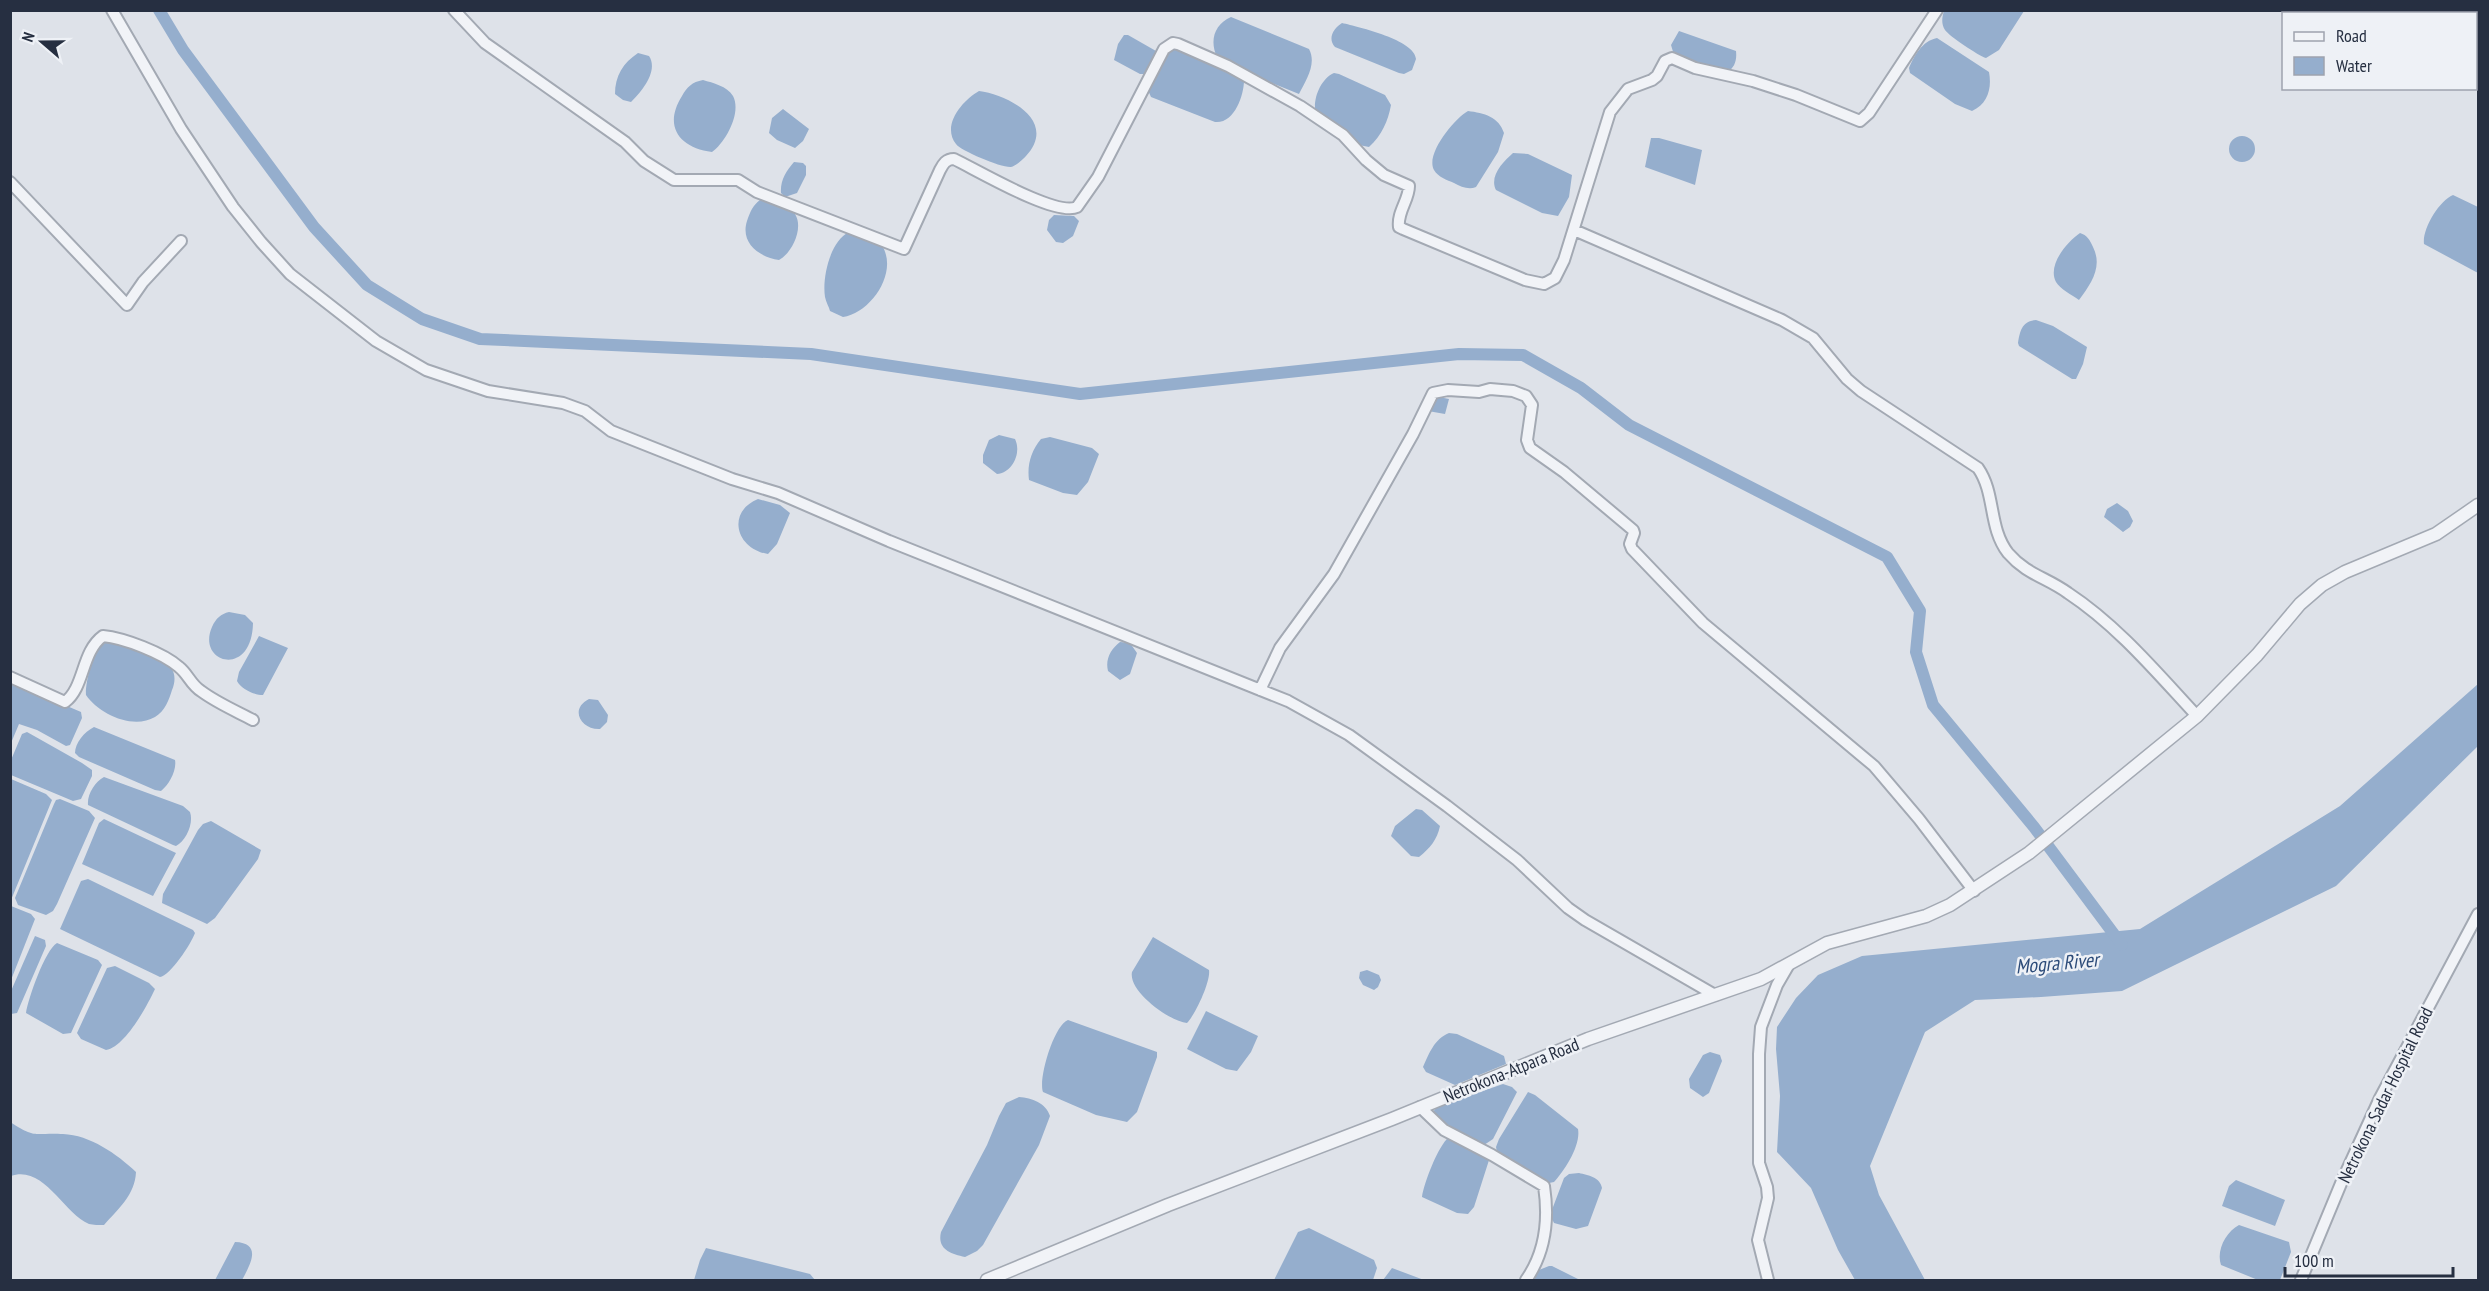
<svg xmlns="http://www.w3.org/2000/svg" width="2489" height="1291" font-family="'PT Sans Narrow',sans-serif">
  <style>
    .water { fill: #95aecd }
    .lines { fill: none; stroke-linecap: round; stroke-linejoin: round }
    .canal { stroke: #95aecd; stroke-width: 12 }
    .minor-casing { stroke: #a3a9b3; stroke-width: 14 }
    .tertiary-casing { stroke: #a3a9b3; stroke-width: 15 }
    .minor { stroke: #f1f3f7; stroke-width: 10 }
    .tertiary { stroke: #f1f3f7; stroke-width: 12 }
    .labels { text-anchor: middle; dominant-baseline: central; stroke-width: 5; stroke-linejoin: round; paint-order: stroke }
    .street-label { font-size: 18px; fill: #262f41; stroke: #eef1f6 }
    .water-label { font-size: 20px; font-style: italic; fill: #2c4b79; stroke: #eef1f6 }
  </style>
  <rect width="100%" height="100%" fill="#dee2e9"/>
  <path class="water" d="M1944,11V10L2024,11L1999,50L1986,58C1979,56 1949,36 1945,30C1941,24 1942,17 1944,11Z
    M1231,17L1309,49C1317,64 1306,80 1299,94L1255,76L1217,57C1209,40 1215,24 1231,17Z
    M1342,23C1359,27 1415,40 1416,59L1412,70L1404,74L1399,73L1335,47C1327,38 1334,28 1342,23Z
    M1679,31L1736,51C1737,60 1735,68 1726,73L1674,55L1671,45Z
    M1124,35H1128L1156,51L1145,74H1140L1114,60L1118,44Z
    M1937,38L1989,72C1992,88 1988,104 1972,111L1955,104L1910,73L1909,68C1914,56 1922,41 1937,38Z
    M1174,45L1244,80C1244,96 1234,124 1215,122L1151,97L1147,88L1164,52Z
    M638,53L649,56C659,71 641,92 631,102L623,100L615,94C615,76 623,63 638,53Z
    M1334,73L1339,74L1385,95L1391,105C1388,121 1382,135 1369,147L1359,145L1316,114C1312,101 1320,79 1334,73Z
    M703,80C713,83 727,86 733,96C742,113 725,143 712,152C679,148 663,126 682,96C687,87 692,82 703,80Z
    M979,91C1009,95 1058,121 1026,156C1022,160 1016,166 1011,167C1002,168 961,151 956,144C941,125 963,100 979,91Z
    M783,109L809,129L803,141L795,148L777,140L769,133L772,118Z
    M1468,111C1484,113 1499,117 1504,133L1498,152L1476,187C1469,190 1461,187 1454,183C1447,180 1438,177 1434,170C1425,154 1455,118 1468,111Z
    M2229 149a13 13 0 1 1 26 0a13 13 0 1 1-26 0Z
    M1651,138H1659L1702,150L1695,185L1645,167Z
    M1513,153L1528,154L1572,175L1569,197L1558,216L1542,213L1496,190C1489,176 1503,162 1513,153Z
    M794,162L803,163L806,166V175L797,193L785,197L781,193C780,181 786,171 794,162Z
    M2453,195L2478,207V273L2424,244C2422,229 2439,201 2453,195Z
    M760,200C769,200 790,206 795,214C804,228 792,253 779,260C759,257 740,243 747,221C750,212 753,205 760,200Z
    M1054,215L1074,216L1079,221L1073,236L1063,243L1056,242L1047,230L1049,220Z
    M849,232L881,244C900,271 871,313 843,317L830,311C829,307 826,302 825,297C822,278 830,241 849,232Z
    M2080,233C2087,235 2090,240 2093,247C2103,267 2091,284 2079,300C2072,295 2060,289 2056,282C2047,265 2067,242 2080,233Z
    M2036,320L2053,326L2087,347L2083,364L2076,379H2072L2019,346L2018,343C2020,331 2022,321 2036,320Z
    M1439,397L1449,399L1445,414L1428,411L1430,399Z
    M999,435L1015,439C1022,453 1012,473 997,474L983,463V455L989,440Z
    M1050,437L1092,448L1099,454L1088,482L1077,495L1063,493L1029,480C1027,465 1031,451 1041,439Z
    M758,499L780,505L790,513L777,544L768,554C736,549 726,512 758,499Z
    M2117,503L2128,511L2133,521L2130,527L2123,532L2104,517L2107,509Z
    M229,612L245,615L253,623C252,679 196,663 212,627C216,618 221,614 229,612Z
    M259,636L288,648L263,695C254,695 241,689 237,681L239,672Z
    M106,642C123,647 160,654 171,668C176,674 175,683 172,690C169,700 165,711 155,717C133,730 99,714 86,695C85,685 92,656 98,648C99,647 105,643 106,642Z
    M1120,642L1130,643L1137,653L1130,674L1120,680L1108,671C1105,659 1111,649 1120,642Z
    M11,682L81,712L82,718L70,745L66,746L37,730L19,724L11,743Z
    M2478,684V746L2336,886L2122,991L2041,997L1975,1000L1925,1032L1870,1166L1879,1195L1925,1280H1855L1838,1250L1811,1188L1777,1152L1780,1096L1776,1049L1777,1027L1796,998L1818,975L1862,956L2140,929L2340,806Z
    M589,699L598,700L608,715L607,722L600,729C581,730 569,709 589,699Z
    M94,727L175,760C177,770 169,785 161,791L155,790L79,757L75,753C75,743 84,732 94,727Z
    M27,732L82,763L92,770V776L81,799L73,801L11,775V760L22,734Z
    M104,777L183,806L190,812C194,823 186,841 176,846L173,845L88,805C87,794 95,782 104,777Z
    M11,779L46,794L52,800L11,900Z
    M60,799L89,811L95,818L57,904L53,911L46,915L18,905L15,898L54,804L56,800Z
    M1416,809L1422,810L1440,826C1437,840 1430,848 1419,857L1411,856L1391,836L1395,826Z
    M104,819L176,853L153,896L82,864L99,823Z
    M211,821L261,850L258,859L215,918L207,924L164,904L162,903L163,894L198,830L203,824Z
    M88,879L193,930L195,933C191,944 170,976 160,977L60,929L81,881Z
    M11,906L31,914L35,919L11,980Z
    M35,936L45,940L46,946L17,1013L11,1014V991Z
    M1153,937L1209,970C1211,981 1195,1015 1187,1023C1169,1021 1128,991 1132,972Z
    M57,943L98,960L102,965L71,1033L63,1034L26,1013C28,999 45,950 57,943Z
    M115,966L149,983L155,989C147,1006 125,1047 106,1050L81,1039L77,1033L107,968Z
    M1367,970L1379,975L1381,980L1378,987L1374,990L1363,985L1359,978L1360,972Z
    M1206,1011L1258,1036L1251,1052L1237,1071L1226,1069L1187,1049Z
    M1068,1020L1157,1052V1057L1137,1112L1127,1122L1096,1115L1043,1092C1038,1079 1054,1025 1068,1020Z
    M1449,1033L1457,1034L1498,1053L1504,1056L1506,1064L1455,1085L1426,1072L1423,1067C1429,1054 1434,1039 1449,1033Z
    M1710,1052L1720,1055L1722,1061L1709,1093L1703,1097L1690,1088L1689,1079L1703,1055Z
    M1503,1084L1512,1087L1517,1092L1493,1139L1484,1145L1454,1132L1432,1113L1437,1107Z
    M1528,1092L1535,1095L1578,1129C1581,1145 1565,1170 1554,1182L1549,1183L1497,1152L1496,1147L1499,1139Z
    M1019,1097C1032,1098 1046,1103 1050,1116L1039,1145L983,1245L977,1251L965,1257C950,1254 937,1249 941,1232L987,1145L999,1116L1006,1103Z
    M10,1122C38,1140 35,1132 63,1134C90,1135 117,1154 136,1172C135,1195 118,1209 104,1225C99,1225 93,1225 89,1224C63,1213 44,1165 11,1176Z
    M1449,1137L1490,1157L1474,1207L1468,1214L1457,1213L1422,1197C1424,1183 1438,1146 1449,1137Z
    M1579,1173C1588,1175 1600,1177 1602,1188L1588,1226L1576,1229L1554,1223L1550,1215L1564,1178L1569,1174Z
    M2236,1180L2285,1200L2275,1226L2222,1206L2229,1186Z
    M2239,1225L2289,1242L2291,1252L2280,1280H2258L2221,1265C2216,1250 2226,1232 2239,1225Z
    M1309,1228L1374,1260L1377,1268L1373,1280H1274L1298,1232Z
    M235,1242C263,1243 250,1265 242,1280H215Z
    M706,1248L810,1274L815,1280H694L700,1260Z
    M1549,1266H1552L1580,1280H1532L1539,1270Z
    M1392,1268L1424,1280H1383Z"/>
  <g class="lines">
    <path class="canal" d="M159,10L183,50L314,227L367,285L422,319L480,339L811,354L1080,394L1459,354L1523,355L1581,388L1629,425L1887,557L1920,611L1916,652L1933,705L2034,827L2122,945"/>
    <defs>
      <path id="minor" d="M112,10L181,129L233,207L261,242L290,274L376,341L426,370L488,391L563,403L585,411L611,431L732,479L778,493L889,541L1288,701L1349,735L1447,806L1517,860L1568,908L1585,920L1715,995
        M454,10L485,43L625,142L644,161L674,180H738L757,192L904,249L940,170C943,164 946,159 954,159C977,170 1056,217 1077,207L1098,177L1164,49L1173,43L1178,44L1228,66L1300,106L1343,135L1366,160L1384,175L1409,186C1409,200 1397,212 1399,227L1403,229L1525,280L1544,284L1555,278L1564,260L1610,112L1628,89L1652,80L1657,76L1665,61L1672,58L1695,68L1753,81L1796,95L1860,121L1869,113L1937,10
        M10,182L127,305L143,282L181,241
        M1574,230L1782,320L1813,338L1847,379L1861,391L1978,468C1996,494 1988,527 2008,553C2027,575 2046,577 2068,593C2118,626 2157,673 2197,716
        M10,677L65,702C85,687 81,652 103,636C124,638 163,653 179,667C188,674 191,685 201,691C217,703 236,711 253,720
        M1260,690L1280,648L1334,574L1413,434L1433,393L1448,390L1479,392L1490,389L1513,391L1526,396L1532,405L1527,440L1530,448L1564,472L1633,530L1634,533L1630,544L1632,549L1703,623L1874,766L1919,819L1974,891
        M1420,1107L1444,1130L1492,1155L1544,1186C1549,1219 1545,1253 1526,1280
        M1768,1280L1758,1240L1768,1198L1767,1187L1759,1163V1054L1761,1027L1777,985L1788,966
        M2301,1280L2342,1181L2380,1098L2478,914"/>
      <path id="tertiary" d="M987,1280L1168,1205L1392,1119L1588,1039L1761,979L1827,943L1926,916L1950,905L2029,853L2197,716L2257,655L2300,604L2322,585L2345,572L2436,534L2478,505"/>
    </defs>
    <use href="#minor" class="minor-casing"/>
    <use href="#tertiary" class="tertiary-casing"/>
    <use href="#minor" class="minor"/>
    <use href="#tertiary" class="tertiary"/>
  </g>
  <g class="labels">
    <g class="street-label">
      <text transform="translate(1511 1070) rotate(-22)">Netrokona-Atpara Road</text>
      <text transform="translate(2385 1095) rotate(-64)">Netrokona Sadar Hospital Road</text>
    </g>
    <g class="water-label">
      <text transform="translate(2057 963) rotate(-5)">Mogra River</text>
    </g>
  </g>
  <rect width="2489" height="1291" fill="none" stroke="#262f41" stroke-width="24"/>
  <rect x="2282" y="12" width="195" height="78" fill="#eef1f6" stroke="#9ea3ae" stroke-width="1.5"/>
  <rect x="2294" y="32" width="30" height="9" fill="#f1f3f7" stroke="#9ea3ae" stroke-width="1.5"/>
  <text x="2336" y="42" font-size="18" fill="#262f41">Road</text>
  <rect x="2294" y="57" width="30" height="18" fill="#95aecd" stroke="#9ea3ae" stroke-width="1.5"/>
  <text x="2336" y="72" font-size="18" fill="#262f41">Water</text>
  <g transform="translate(42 42) rotate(290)" stroke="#eef1f6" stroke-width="4.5" paint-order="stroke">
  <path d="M0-4.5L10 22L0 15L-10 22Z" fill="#262f41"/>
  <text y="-9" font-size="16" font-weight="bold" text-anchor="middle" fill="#262f41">N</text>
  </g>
  <path d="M2285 1267v9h168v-9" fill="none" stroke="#262f41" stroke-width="3"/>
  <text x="2294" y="1267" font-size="18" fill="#262f41" stroke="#eef1f6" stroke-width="4.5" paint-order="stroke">100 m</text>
</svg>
